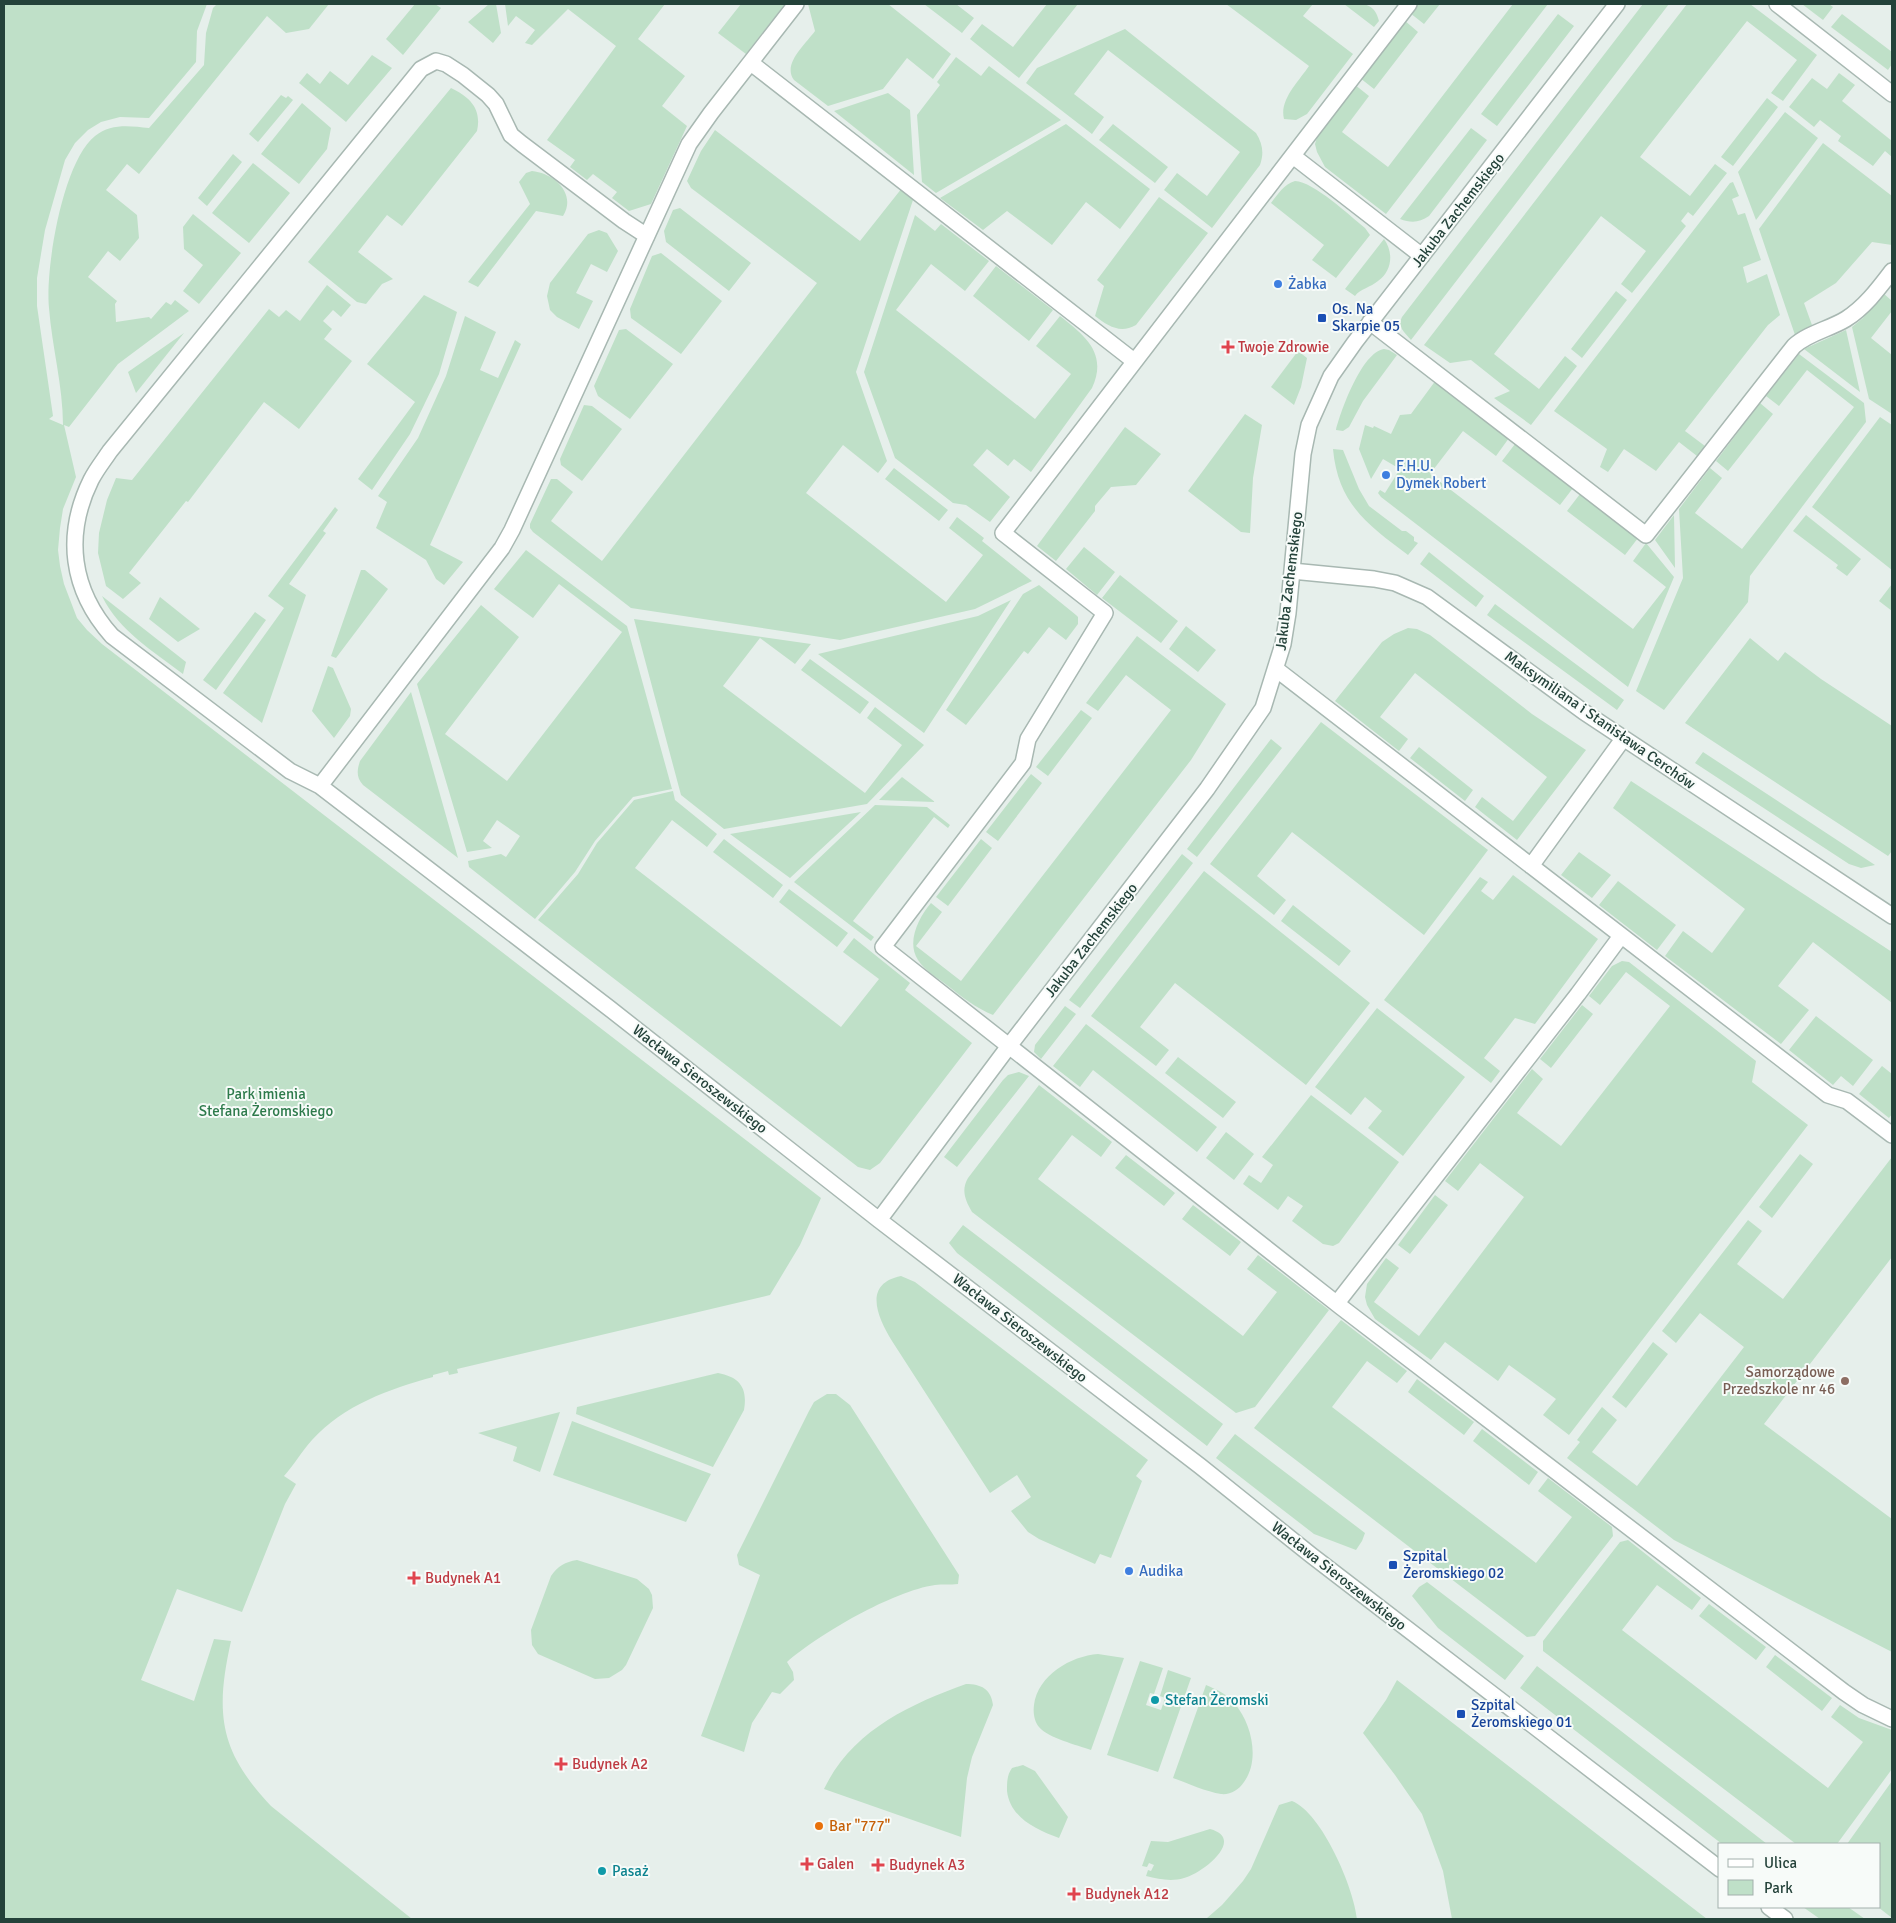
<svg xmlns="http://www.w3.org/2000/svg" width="1896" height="1923" font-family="Signika,sans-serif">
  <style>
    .green { fill: #bfe0c8 }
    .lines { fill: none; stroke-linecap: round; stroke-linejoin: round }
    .minor-casing { stroke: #a8b8b2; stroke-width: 18 }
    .minor { stroke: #fff; stroke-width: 15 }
    .shop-dot { fill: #3f7fe0; stroke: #f7fbf9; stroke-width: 2 }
    .transit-dot { fill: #1a4fb4; stroke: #f7fbf9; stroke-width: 2 }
    .health-dot { fill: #e0444e; stroke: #f7fbf9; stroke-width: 2 }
    .education-dot { fill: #8d6e63; stroke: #f7fbf9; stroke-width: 2 }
    .culture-dot { fill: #0f9aa8; stroke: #f7fbf9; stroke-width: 2 }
    .food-dot { fill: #e8710a; stroke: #f7fbf9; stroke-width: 2 }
    .labels { text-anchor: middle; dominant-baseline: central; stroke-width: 4; stroke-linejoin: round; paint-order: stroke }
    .street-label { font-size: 15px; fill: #24423a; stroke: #f7fbf9 }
    .shop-label { font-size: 15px; fill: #366cbe; stroke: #f7fbf9; text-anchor: start }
    .transit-label { font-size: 15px; fill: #164399; stroke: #f7fbf9; text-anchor: start }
    .health-label { font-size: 15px; fill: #be3a42; stroke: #f7fbf9; text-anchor: start }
    .park-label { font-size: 15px; fill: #2d7a4b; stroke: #f7fbf9 }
    .education-label { font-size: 15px; fill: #785e54; stroke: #f7fbf9; text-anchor: end }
    .culture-label { font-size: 15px; fill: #0d838f; stroke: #f7fbf9; text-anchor: start }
    .food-label { font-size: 15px; fill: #c56008; stroke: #f7fbf9; text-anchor: start }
  </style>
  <rect width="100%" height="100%" fill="#e6efeb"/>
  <path class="green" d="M4,4H207L197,31L196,62L149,118L120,117L101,122L88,130L75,143L65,160L45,230L37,278V306L53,416L49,419L63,425C63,386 52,347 49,308C45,268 63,161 95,136C111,123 130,126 149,128L204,65L206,33L213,8L217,4H329L309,29L286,33L267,16L139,174L127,164L106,190L137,215L139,238L120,261L108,251L88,277L117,301L115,304L116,322L149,317L151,319L166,302L171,305L175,300L189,311L118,364L69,427L64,425L76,477L63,509L60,528L58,550L60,566L64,584L77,618L87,630L102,644L821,1198L800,1245L770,1295L457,1369L458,1373L449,1375L448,1371L433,1375V1377C389,1389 344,1405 312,1440C302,1451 294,1465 284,1476L296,1484L285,1504L242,1612L177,1589L141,1680L194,1701L214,1639L231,1641C215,1713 219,1751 271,1806L412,1919H4Z
    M415,4H435L441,8L403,55L386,39Z
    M489,4H496L501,33L493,43L468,22Z
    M505,4H665L638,39L685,76L662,106L687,126L651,204L629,211L612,198L617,192L593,174L587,180L570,167L575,160L547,140L616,46L568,9L532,45L525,43L535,30L516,16L508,26Z
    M741,4H785L746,54L718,33Z
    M808,4H888L951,54L933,79L907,58L883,89L828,106L794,80C782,64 805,45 815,31Z
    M924,4H956L974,18L962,33Z
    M1047,4H1078L1019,78L970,39L982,24L1013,47Z
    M1226,4H1313L1303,16L1353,54L1307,114L1296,120L1284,119C1279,100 1299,81 1309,66Z
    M1344,4C1361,4 1374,1 1379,21L1374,27Z
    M1417,4H1440L1424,24L1410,13Z
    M1513,4H1548L1386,214L1325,167L1317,152L1315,144L1318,134L1354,84L1369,96L1342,132L1388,167Z
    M1643,4H1669L1411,340C1404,332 1397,327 1402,317Z
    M1687,4H1750L1817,55L1783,101L1771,93L1797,60L1747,21L1640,157L1690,196L1715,164L1727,173L1693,216L1688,212L1681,221L1686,226L1632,293L1621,284L1646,251L1601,216L1494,354L1539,389L1565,356L1577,366L1531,425L1494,398L1510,391L1471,360L1450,363L1424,345Z
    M1802,4H1829L1833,7L1823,20Z
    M1558,14L1574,26L1497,126L1481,114Z
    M1842,14L1892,52V64L1888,70L1831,27Z
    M1404,20L1418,32L1374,89L1360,78Z
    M1125,29L1256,133C1263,144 1264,154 1260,165L1212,228L1164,190L1177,173L1207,196L1240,152L1108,50L1074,94L1104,117L1092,134L1026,83L1037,68Z
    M372,55L392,68L346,122L299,83L307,73L320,84L330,71L348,85Z
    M956,57L981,76L989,66L1061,120L936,193L922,182L917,115L940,85L937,82Z
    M1839,73L1855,85L1842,101L1892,141V157L1885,151L1873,166L1838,141L1841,136L1820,120L1814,127L1789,107L1812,78L1827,89Z
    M451,88C470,97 482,109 477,131L402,226L387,215L358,252L393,279L382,284L366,304L357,302L308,262Z
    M888,93L910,110L914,175L834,111Z
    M281,95L286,98L288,96L293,100L258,142L249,134Z
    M1767,98L1778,107L1733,166L1721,157Z
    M302,103L331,128L327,149L299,184L261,154Z
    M1785,112L1818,138L1756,220L1738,172Z
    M1066,124L1150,189L1120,229L1086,202L1052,245L1007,211L983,230L940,198Z
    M1113,124L1168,167L1155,183L1099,140Z
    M1471,128L1487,140L1429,216C1419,223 1411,223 1400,219Z
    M715,130L860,241L902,188L914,197L856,372L887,461L878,473L843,445L806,493L946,602L983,555L949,528L957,517L984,538L982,541L1032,581L975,609L840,640L631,608L533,532L530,528V524L551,479H557L573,492L551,521L602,561L817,283L691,188L687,181L701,151Z
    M1823,143L1892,196V245L1872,242L1836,283L1804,303L1812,325L1795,335L1759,229Z
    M233,154L242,162L207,206L198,198Z
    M253,163L290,193L249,243L212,213Z
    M532,171C554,173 577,194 563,216L536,211L478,287L468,282L530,204L519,182L526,173Z
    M1295,181C1314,182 1349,215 1365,228L1370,235L1336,278L1312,260L1324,245L1271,203C1278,194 1284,184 1295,181Z
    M1733,182L1739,196L1732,199L1738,215L1745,213L1761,260L1743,267L1747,283L1767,274L1780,315L1768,325L1685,431L1705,446L1697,456L1679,442L1656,471L1624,449L1608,472L1600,467L1607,449L1554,411L1730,183Z
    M1159,197L1208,233L1136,325C1120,334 1108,326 1095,316L1104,286L1097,280Z
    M680,208L751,263L729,291L666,242L664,231L673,210Z
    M193,214L241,253L199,304L183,291L203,265L184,249L183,227Z
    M915,215L935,231L941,224L989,261L965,291L931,264L896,310L1035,419L1071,374L1036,346L1060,316C1085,336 1108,353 1092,388L1031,472L1014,459L1008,466L987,449L973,465L1010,497L990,522L966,505L953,503L895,458L864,372Z
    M599,230L607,233L618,251L607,272L591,264L576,293L593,301L579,329L557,317L550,310L547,296L550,283L588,234Z
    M1384,239C1394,253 1392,271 1378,281C1371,287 1360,289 1355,296L1345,289Z
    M661,253L722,301L681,354L631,318L630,309L652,256Z
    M996,266L1053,310L1029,341L973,296Z
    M327,285L351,305L341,317L333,310L323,321L332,329L324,339L352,361L299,429L264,402L188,502L186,501L129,573L141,583L123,599L106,586L98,553L99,533L107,500L116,478L132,480L269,309L279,317L286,310L300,321Z
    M1616,291L1627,300L1582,358L1571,349Z
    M1883,293L1892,301V311L1871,338L1892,355V414L1869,399L1852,327L1863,318Z
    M424,295L457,312L439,374L410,434L372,490L358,479L415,402L367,364Z
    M465,316L496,332L480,370L498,378L515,340L521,344L430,545L463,562L444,585L436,579L426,560L376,528L387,502L378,496L418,438L446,376Z
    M626,329L673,364L630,419L598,396L594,386L619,330Z
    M1846,330L1860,392L1804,349Z
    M184,333L136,393L128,372Z
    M1384,349L1389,350L1397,355L1363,401L1349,427L1343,431L1336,430C1341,410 1362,352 1384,349Z
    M1298,351L1307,358L1301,387L1294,405L1271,387Z
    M1799,354L1864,403L1866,422L1750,576L1748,602L1664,710L1636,691L1683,578L1679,509L1710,468L1722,478L1695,513L1742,549L1854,407L1807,370L1779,406L1766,396Z
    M1436,380L1509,438L1496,456L1463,431L1430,474L1633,629L1666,587L1633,561L1646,543L1674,577L1628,687L1381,497L1378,493L1380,490L1385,493L1400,469L1383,459L1371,479L1359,449L1365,425L1373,428L1374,426L1391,434L1400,415L1411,414Z
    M1760,403L1773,414L1728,471L1716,461Z
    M584,405L592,406L622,429L582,481L561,465L560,459Z
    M1245,414L1262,425L1253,478L1250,533L1241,532L1188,491Z
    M1880,417L1892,425V570L1812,507Z
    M1125,427L1161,454L1136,485L1111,487L1095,506V511L1056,561L1037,546Z
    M1515,444L1573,488L1560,505L1502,461Z
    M1333,449L1343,450L1359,489L1369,506L1402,531H1406L1414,537V541L1418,543L1408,555C1368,525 1338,504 1333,449Z
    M894,468L948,510L939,521L885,479Z
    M1580,494L1638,538L1625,555L1567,511Z
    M335,507L338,510L323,531L326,533L289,584L306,595L262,723L223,693L284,608L268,596Z
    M1674,515L1675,568L1655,540Z
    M1806,515L1861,559L1847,576L1836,568L1838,565L1793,531Z
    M1084,547L1115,572L1097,595L1066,569Z
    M526,550L627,626L672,789L633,797L595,841L575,872L535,919L469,867L468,861L501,854L506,857L520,836L497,820L483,841L492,848L467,852L417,684L481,605L519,637L445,734L507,781L622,632L559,584L533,618L494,589Z
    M1429,552L1484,596L1476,607L1420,564Z
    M361,570H365L388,589L336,658L331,656Z
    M1120,575L1178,621L1161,643L1102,598Z
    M1892,584V611L1879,601Z
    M1039,585L1076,615L1078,617V624L1066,640L1049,627L1028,654L1024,651L966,725L946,710L1023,594Z
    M102,596L186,662L183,674C153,651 119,631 102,596Z
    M160,597L200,629L178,642L149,619Z
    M1011,600L924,733L818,654L978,616Z
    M1495,604L1624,700L1617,710L1487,615Z
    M255,612L266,620L216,690L203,680Z
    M634,619L811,644L795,664L760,638L723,686L865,793L902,745L867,718L875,707L924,745L867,804L724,829L681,795Z
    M1186,626L1216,650L1198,672L1169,649Z
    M1408,628L1417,629L1430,635L1532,714L1586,750L1517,840L1475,807L1482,797L1513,821L1547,777L1415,673L1380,717L1408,739L1399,751L1335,701L1382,642L1394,634Z
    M1137,636L1226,704L1191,760L993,1015C976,1008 962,997 948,986C938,978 925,971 918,960C906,942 919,917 931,903L942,912L916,946L961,981L1171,710L1126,675L1098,711L1086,703Z
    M1750,638L1778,661L1785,652L1821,679L1892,726V851L1888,856L1685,723Z
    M810,659L869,702L860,714L801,670Z
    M328,666L333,668L351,709L350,716L334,738L312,711Z
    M411,692L458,858L363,785C356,777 357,770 360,761Z
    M1081,710L1092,718L1048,776L1036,767Z
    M1321,722L1488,850L1424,935L1292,832L1257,876L1286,900L1274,915L1210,864Z
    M1271,739L1282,748L1197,857L1187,849Z
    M1419,747L1473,790L1465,801L1410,758Z
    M1703,752L1875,865L1861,868L1849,864L1695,763Z
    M1031,774L1042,783L998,841L986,832Z
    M902,777L935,802L879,800Z
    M1631,781L1892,952V1003L1813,942L1778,986L1809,1010L1781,1044L1665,956L1683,931L1712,953L1745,909L1613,808Z
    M673,791L675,800L717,834L707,847L672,820L635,868L841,1027L879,979L843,952L854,938L910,983L905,990L972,1043L880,1163L870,1170L858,1167L538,920L578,874L597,843L634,800Z
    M875,805L927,807L950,825L948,828L934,817L853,921L874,937L871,941L794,882Z
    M861,812L790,878L730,834Z
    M724,839L783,885L773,898L713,852Z
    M981,839L992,848L948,906L936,897Z
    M1579,852L1611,875L1592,898L1561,875Z
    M1182,854L1193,863L1080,1008L1069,1000Z
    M1204,871L1370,1003L1306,1085L1175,983L1140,1027L1169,1050L1156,1066L1091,1016Z
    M1513,875L1598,939L1535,1024L1515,1018L1484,1058L1500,1071L1491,1083L1384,1000L1480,877L1488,882L1481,891L1493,900Z
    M1618,881L1676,925L1657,950L1599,905Z
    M789,889L848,933L837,947L779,902Z
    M1293,905L1351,951L1339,966L1281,921Z
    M1622,961L1629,962L1756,1061L1752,1082L1808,1125L1569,1435L1543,1415L1556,1399L1509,1365L1498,1381L1445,1342L1431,1360L1375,1319L1367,1305L1365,1297L1367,1284L1386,1258L1399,1268L1374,1302L1419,1336L1524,1197L1480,1163L1458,1191L1445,1181L1532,1069L1543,1079L1517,1113L1561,1146L1670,1006L1626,972L1600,1005L1589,996L1612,966Z
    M1582,1005L1593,1014L1551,1068L1540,1059Z
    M1065,1006L1076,1014L1041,1059L1034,1052L1035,1045Z
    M1377,1008L1465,1077L1403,1156L1368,1128L1382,1111L1365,1097L1351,1115L1315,1087Z
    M1816,1016L1873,1060L1853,1086L1841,1076L1833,1085L1789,1050Z
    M1086,1024L1217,1127L1197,1152L1093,1070L1080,1087L1053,1066Z
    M1178,1057L1236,1102L1223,1118L1165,1073Z
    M1882,1066L1892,1074V1114L1889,1118L1859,1094Z
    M1019,1072L1029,1076L957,1167L944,1157L1003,1080L1008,1075Z
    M1039,1085L1112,1142L1101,1157L1072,1135L1038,1179L1243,1336L1277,1292L1247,1269L1258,1255L1329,1310L1255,1407L1236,1413L972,1212C965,1200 961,1190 968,1178Z
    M1311,1095L1399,1162L1339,1243L1333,1246L1323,1244L1292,1221L1303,1206L1288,1196L1278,1210L1243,1184L1249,1175L1261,1183L1273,1165L1262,1157Z
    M1226,1132L1254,1154L1234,1180L1206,1158Z
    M1800,1154L1813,1164L1772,1218L1759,1207Z
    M1126,1155L1175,1193L1164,1206L1115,1168Z
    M1892,1157V1257L1764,1424L1892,1519V1652L1674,1540L1567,1458L1580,1442L1577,1440L1602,1407L1617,1420L1592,1452L1637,1486L1744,1347L1700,1313L1676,1343L1662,1331L1748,1220L1762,1231L1737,1264L1783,1299Z
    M1435,1195L1448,1205L1410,1254L1398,1245Z
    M1193,1205L1241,1242L1230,1256L1182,1219Z
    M963,1225L1223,1424L1207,1446L957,1253L949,1243Z
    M901,1276L915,1282L1148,1460L1136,1476L1142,1481L1111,1558L1100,1554L1095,1564L1039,1539L1028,1532L1011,1511L1031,1497L1017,1475L990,1493L892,1341C878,1318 862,1284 901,1276Z
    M1341,1320L1407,1371L1397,1383L1367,1361L1332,1407L1536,1563L1572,1517L1538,1491L1548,1478L1612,1527L1613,1536L1535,1636L1527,1637L1254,1428Z
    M1653,1342L1668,1354L1626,1408L1612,1397Z
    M718,1373C739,1377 748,1387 744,1410L713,1467L576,1414L577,1407Z
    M1417,1379L1474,1422L1464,1435L1408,1392Z
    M827,1394H836L850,1405L959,1575L958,1584C950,1585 942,1584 935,1585C893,1591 819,1634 787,1662L793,1672L794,1680L780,1694L772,1692L752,1723L744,1752L701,1736L760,1575L739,1565L737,1555L809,1411L814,1402Z
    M560,1412L540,1472L513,1461L517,1447L478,1433Z
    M572,1421L711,1474L686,1522L553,1475Z
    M1482,1429L1538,1472L1529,1485L1473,1441Z
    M1235,1434L1365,1533L1362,1541L1356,1550L1314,1534L1216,1458Z
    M1628,1540L1701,1598L1692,1610L1657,1585L1622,1630L1828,1788L1863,1742L1831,1717L1840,1705L1859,1718L1892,1730V1769L1837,1844H1796L1543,1651V1641L1620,1542Z
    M577,1560L637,1579L649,1589L652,1595L653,1608L626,1665L622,1670L609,1678L595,1679L538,1654L532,1645L531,1630L551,1576C558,1566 565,1562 577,1560Z
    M1427,1582L1524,1656L1505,1680L1438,1628L1412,1596L1419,1587Z
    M1709,1604L1766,1647L1756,1660L1699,1616Z
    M1098,1654L1124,1658L1091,1750C1077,1745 1048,1738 1039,1727C1034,1721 1033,1712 1034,1705C1038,1675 1071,1656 1098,1654Z
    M1775,1655L1832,1698L1822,1711L1766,1667Z
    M1140,1661L1163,1668L1154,1694L1150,1693L1146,1705L1161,1710L1165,1698L1160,1696L1168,1670L1191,1678L1158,1772L1107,1755Z
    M1537,1666L1767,1844H1722L1520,1688Z
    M1397,1680L1707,1919H1452L1443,1871L1422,1814L1395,1775L1363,1733L1386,1700Z
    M966,1684C981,1684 991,1689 993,1705L972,1757L967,1778L961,1837L824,1789C852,1731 908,1705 966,1684Z
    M1206,1685C1217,1690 1228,1694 1235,1704C1252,1724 1260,1760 1244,1782C1239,1790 1230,1795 1221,1794C1207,1792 1187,1783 1173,1778Z
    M1023,1765L1035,1771L1068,1817L1059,1838C1037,1830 1010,1818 1007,1791C1007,1782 1007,1775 1012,1768Z
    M1892,1781V1918L1878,1907H1880V1844H1847Z
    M1292,1801C1322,1813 1354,1888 1357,1919H1208L1207,1918L1222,1905L1243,1881L1251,1869L1279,1805Z
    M1210,1829C1247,1839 1201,1874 1184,1878C1171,1882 1159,1879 1146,1876L1148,1870L1151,1871L1154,1865L1149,1863L1147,1867L1142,1866L1151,1841L1168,1842Z
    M1803,1907H1848L1865,1919H1820Z"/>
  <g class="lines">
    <defs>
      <path id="minor" d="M1409,4L1003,533L1105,613L1028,739L1023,763L883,947L1341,1307L1844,1692L1863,1705L1892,1719
        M1777,4L1892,94
        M751,63L1134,361
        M1293,156L1422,256
        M647,236L624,221L522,144L511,135L496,104L488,95L463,75L446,64L436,61L421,69L110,451C104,460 96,470 91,480C64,535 71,590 112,636L290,771L320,786L609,1008L879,1220L1200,1466L1311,1555L1720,1869
        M1370,322L1646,535L1794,346C1808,333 1830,329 1846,319C1865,307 1879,288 1892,271
        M1292,571L1374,579L1395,583L1427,597L1584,712L1892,916
        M1276,669L1828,1095L1847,1101L1892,1135
        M320,786L502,548L512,530L689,144L711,113L796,4
        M1531,866L1623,739
        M879,1220L1009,1046L1207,789L1263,708L1283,644L1288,613L1303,454L1309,425L1331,376L1355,342L1617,4
        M1337,1303L1578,994L1621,936
        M1769,1907L1785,1919"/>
    </defs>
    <use href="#minor" class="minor-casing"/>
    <use href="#minor" class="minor"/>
  </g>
  <g class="shop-dot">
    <circle cx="1278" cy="284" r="5"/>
    <circle cx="1386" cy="475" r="5"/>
    <circle cx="1129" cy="1571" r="5"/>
  </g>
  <g class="transit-dot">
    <rect x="1317" y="313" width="10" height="10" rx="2.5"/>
    <rect x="1388" y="1560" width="10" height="10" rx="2.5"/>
    <rect x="1456" y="1709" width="10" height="10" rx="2.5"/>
  </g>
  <g class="health-dot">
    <path d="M1225.5 339.5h5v5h5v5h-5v5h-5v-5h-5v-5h5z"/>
    <path d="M411.5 1570.5h5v5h5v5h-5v5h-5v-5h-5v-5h5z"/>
    <path d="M558.5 1756.5h5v5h5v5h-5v5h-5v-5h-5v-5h5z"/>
    <path d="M804.5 1856.5h5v5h5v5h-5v5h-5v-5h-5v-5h5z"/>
    <path d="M875.5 1857.5h5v5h5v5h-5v5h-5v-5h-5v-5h5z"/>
    <path d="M1071.5 1886.5h5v5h5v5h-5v5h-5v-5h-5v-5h5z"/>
  </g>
  <circle class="education-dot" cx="1845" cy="1381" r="5"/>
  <g class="culture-dot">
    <circle cx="1155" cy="1700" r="5"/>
    <circle cx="602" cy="1871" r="5"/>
  </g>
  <circle class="food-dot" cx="819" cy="1826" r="5"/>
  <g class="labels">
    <g class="street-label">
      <text transform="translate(1458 210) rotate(-52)">Jakuba Zachemskiego</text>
      <text transform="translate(1289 581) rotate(-83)">Jakuba Zachemskiego</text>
      <text transform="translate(1600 720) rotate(35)">Maksymiliana i Stanisława Cerchów</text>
      <text transform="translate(1091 940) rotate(-52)">Jakuba Zachemskiego</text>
      <text transform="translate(700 1079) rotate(38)">Wacława Sieroszewskiego</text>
      <text transform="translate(1020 1328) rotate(38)">Wacława Sieroszewskiego</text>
      <text transform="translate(1339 1576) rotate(38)">Wacława Sieroszewskiego</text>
    </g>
    <g class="shop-label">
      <text x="1288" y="284">Żabka</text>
      <text x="1396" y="466">F.H.U.<tspan x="1396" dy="17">Dymek Robert</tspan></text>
      <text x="1139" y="1571">Audika</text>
    </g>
    <g class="transit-label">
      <text x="1332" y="309">Os. Na<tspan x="1332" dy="17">Skarpie 05</tspan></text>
      <text x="1403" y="1556">Szpital<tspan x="1403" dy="17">Żeromskiego 02</tspan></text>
      <text x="1471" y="1705">Szpital<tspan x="1471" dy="17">Żeromskiego 01</tspan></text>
    </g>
    <g class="health-label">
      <text x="1238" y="347">Twoje Zdrowie</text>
      <text x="425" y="1578">Budynek A1</text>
      <text x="572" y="1764">Budynek A2</text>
      <text x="817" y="1864">Galen</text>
      <text x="889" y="1865">Budynek A3</text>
      <text x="1085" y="1894">Budynek A12</text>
    </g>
    <g class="park-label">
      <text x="266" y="1094">Park imienia<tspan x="266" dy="17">Stefana Żeromskiego</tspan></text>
    </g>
    <g class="education-label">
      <text x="1835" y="1372">Samorządowe<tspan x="1835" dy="17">Przedszkole nr 46</tspan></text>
    </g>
    <g class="culture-label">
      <text x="1165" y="1700">Stefan Żeromski</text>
      <text x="612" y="1871">Pasaż</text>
    </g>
    <g class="food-label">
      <text x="829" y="1826">Bar "777"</text>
    </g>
  </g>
  <rect width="1896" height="1923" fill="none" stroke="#24423a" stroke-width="10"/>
  <rect x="1718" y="1843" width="162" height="65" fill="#f7fbf9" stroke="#a3b1ad"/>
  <rect x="1728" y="1859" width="25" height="8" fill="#ffffff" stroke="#a3b1ad"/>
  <text x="1764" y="1868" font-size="15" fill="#24423a">Ulica</text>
  <rect x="1728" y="1880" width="25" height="15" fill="#bfe0c8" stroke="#a3b1ad"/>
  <text x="1764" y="1893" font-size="15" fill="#24423a">Park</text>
</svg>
